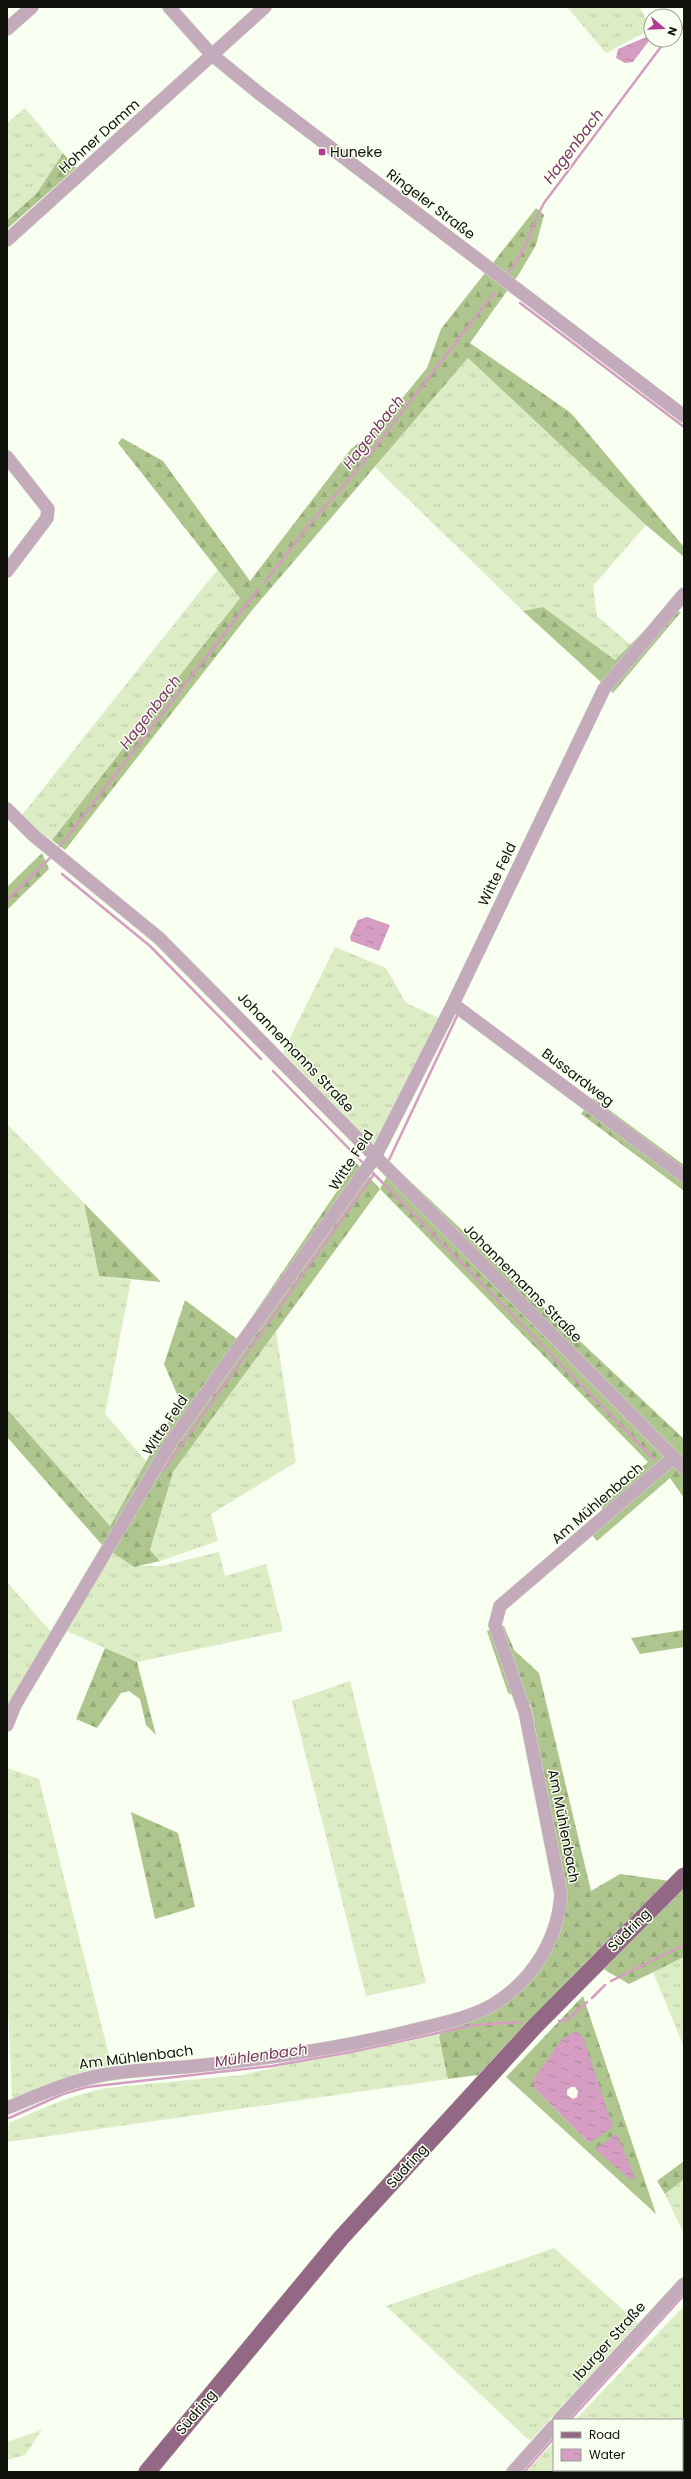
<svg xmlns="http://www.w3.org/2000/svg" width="691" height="2479" font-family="Poppins,sans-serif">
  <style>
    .grass { fill: url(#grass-tufts) }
    .forest { fill: url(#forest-firs); fill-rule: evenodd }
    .water { fill: url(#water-ripples); fill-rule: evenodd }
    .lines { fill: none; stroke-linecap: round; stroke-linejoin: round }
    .stream { stroke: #d49dc1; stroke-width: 2.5 }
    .minor-casing { stroke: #d3d8cc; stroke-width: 14 }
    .major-casing { stroke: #d3d8cc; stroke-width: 18 }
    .minor { stroke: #c4abbb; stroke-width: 13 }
    .major { stroke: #936884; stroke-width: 17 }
    .poi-dot { fill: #b13b92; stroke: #f8fef0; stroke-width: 1.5 }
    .labels { text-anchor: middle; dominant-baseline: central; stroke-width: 3; stroke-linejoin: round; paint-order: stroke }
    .street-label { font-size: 14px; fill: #10120c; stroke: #f8fef0 }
    .poi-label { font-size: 14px; fill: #10120c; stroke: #f8fef0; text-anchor: start }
    .water-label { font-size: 15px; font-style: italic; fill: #7a3866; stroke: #f8fef0 }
  </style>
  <defs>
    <pattern id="grass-tufts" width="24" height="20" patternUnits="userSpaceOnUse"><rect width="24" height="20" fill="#dcedc6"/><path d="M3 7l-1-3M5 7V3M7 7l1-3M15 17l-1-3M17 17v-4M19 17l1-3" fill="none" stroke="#bccaa9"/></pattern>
    <pattern id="forest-firs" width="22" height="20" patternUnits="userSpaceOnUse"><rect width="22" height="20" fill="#aec68e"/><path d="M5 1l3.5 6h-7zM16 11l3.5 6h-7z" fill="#95a979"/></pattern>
    <pattern id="water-ripples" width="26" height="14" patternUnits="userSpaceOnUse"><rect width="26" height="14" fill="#d49dc1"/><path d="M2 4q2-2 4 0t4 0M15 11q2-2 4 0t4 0" fill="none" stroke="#b586a5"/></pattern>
  </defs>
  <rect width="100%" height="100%" fill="#f8fef0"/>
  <path class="grass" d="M567,7H640L651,29L606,53Z
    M25,108L63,153L37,193L7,220V123Z
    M468,358L646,525L593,586L597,616L631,645L615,660L543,607L523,611L375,467Z
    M218,569L240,598L52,840L37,830L22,815Z
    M335,947L386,968L406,1003L440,1018L374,1146L283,1052Z
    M7,1124L84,1203L99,1276L131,1280L105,1414L147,1462L110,1526L7,1409Z
    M276,1331L296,1462L211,1514L218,1541L160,1561L150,1551L173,1472Z
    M219,1552L225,1576L266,1564L283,1631L137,1662L64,1630L114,1553L134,1566H162Z
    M7,1582L52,1633L7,1714Z
    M350,1681L426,1983L366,1996L292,1701Z
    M7,1768L39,1779L112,2067L85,2071L12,2098L7,1985Z
    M684,1957V2047L653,1972Z
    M444,2026L439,2037L448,2079L7,2142L9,2123C41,2109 71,2095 106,2088L242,2075L401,2039Z
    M684,2179V2234L665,2194Z
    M554,2248L638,2323L530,2441L386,2306Z
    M684,2306V2472H526L554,2442V2470H682V2420H575Z
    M42,2430L25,2455L7,2460V2442Z"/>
  <path class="forest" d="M63,153L76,168L7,229V220L37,193Z
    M536,208L544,215L536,245L519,274L470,343L571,413L684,547V557L646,525L468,358L253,609L65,850L52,840L240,598L118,443L122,438L163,461L250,581L351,449L376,430L427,368L441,329Z
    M543,607L615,660L665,610L681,612L613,693L523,611Z
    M42,853L49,869L7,910V887Z
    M593,1098L684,1165V1191L581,1114Z
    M356,1163L380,1189L393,1165L684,1439V1498L670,1478L597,1541L592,1535L610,1519L600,1506L648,1462L380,1189L173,1472L150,1550L160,1561L134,1567L103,1546L7,1437V1409L110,1526L180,1401L164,1364L185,1300L237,1339Z
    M84,1203L161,1282L99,1276Z
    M504,1626L514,1650L539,1673L591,1891L620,1874L684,1883V1957L629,1984L588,1960L478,2075L448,2079L439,2037L444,2026L498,2006L535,1972L563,1879L531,1705L508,1693L487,1631Z
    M684,1630V1647L640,1654L631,1638Z
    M105,1648L137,1662L156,1735L146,1725L140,1699L129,1691L121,1693L97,1728L76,1719Z
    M131,1812L178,1833L195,1907L155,1919Z
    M583,1996L656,2214L506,2077ZM583,2037L589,2143L535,2089Z
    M684,2161V2179L665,2194L657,2181Z"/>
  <path class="water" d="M651,35V38L633,62L625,63L616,58L618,49Z
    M367,917L390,925L379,951L351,941L350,937L358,920Z
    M576,2031L583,2037L613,2127L589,2143L535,2089L533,2080L562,2039ZM571,2087H575L578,2091L577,2097L573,2099L567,2095V2090Z
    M617,2134L635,2178L631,2180L595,2149Z"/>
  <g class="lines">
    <path class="stream" d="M675,33L684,26
      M509,272C526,251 531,227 544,203L666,40
      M520,303L684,427
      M265,582L309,525L358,469L494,293
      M60,846L258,590
      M62,874L150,946L261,1059
      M7,900L52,856
      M273,1071L364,1164
      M389,1160L458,1014
      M371,1171L654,1459
      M163,1471L374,1174
      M611,1981L684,1945
      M592,1998L605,1985
      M559,2021L567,2020L587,2002
      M9,2118L63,2094L87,2087L272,2066L351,2052L474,2025L520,2022
      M570,2420L684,2295
      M524,2472L554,2438"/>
    <defs>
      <path id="minor" d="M169,7L211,54L260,94L684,416
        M7,29L32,7
        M7,240L265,7
        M7,457L48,509L47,518L7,571
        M7,809L33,835L159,938L684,1468
        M453,1004L684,1176
        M7,1725L15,1705L171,1442L375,1157L453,1004L604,689L684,594
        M7,2108C39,2095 69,2081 103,2075C136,2069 171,2069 205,2065C272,2058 340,2048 406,2032C434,2025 469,2019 494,2004C533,1980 558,1939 561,1894L525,1712L495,1625L500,1606L674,1457
        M559,2420L684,2284
        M513,2472L554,2426"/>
      <path id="major" d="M147,2472L341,2238L535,2026L684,1876"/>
    </defs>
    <use href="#minor" class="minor-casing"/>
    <use href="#major" class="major-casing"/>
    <use href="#minor" class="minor"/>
    <use href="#major" class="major"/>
  </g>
  <rect class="poi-dot" x="318" y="148" width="8" height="8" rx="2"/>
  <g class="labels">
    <g class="street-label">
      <text transform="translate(99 136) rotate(-42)">Hohner Damm</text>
      <text transform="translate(431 204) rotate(37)">Ringeler Straße</text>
      <text transform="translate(497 874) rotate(-64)">Witte Feld</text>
      <text transform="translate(296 1052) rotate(46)">Johannemanns Straße</text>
      <text transform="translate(578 1077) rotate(37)">Bussardweg</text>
      <text transform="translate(351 1160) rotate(-57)">Witte Feld</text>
      <text transform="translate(523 1283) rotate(45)">Johannemanns Straße</text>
      <text transform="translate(165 1425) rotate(-56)">Witte Feld</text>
      <text transform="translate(597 1503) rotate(-41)">Am Mühlenbach</text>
      <text transform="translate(564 1826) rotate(79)">Am Mühlenbach</text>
      <text transform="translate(629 1930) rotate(-45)">Südring</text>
      <text transform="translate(136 2057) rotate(-7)">Am Mühlenbach</text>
      <text transform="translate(407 2166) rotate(-48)">Südring</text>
      <text transform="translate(609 2341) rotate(-48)">Iburger Straße</text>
      <text transform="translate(196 2412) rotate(-50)">Südring</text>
    </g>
    <g class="poi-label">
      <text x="330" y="152">Huneke</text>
    </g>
    <g class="water-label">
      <text transform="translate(573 146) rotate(-53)">Hagenbach</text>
      <text transform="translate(373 432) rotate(-52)">Hagenbach</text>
      <text transform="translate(150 712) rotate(-52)">Hagenbach</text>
      <text transform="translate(261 2055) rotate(-8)">Mühlenbach</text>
    </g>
  </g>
  <rect width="691" height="2479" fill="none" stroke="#10120c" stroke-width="16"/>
  <rect x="553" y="2419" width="130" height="52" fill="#f8fef0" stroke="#9ba095"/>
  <rect x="561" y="2432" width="20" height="6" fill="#936884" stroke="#9ba095"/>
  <text x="589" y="2439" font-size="12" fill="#10120c">Road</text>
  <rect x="561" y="2449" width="20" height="12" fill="url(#water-ripples)" stroke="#9ba095"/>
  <text x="589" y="2459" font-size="12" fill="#10120c">Water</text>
  <g transform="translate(663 28) rotate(109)"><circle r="19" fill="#f8fef0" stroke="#9ba095"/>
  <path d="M0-3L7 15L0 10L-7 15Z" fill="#b13b92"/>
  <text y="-6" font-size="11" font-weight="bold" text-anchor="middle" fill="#10120c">N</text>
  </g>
</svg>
